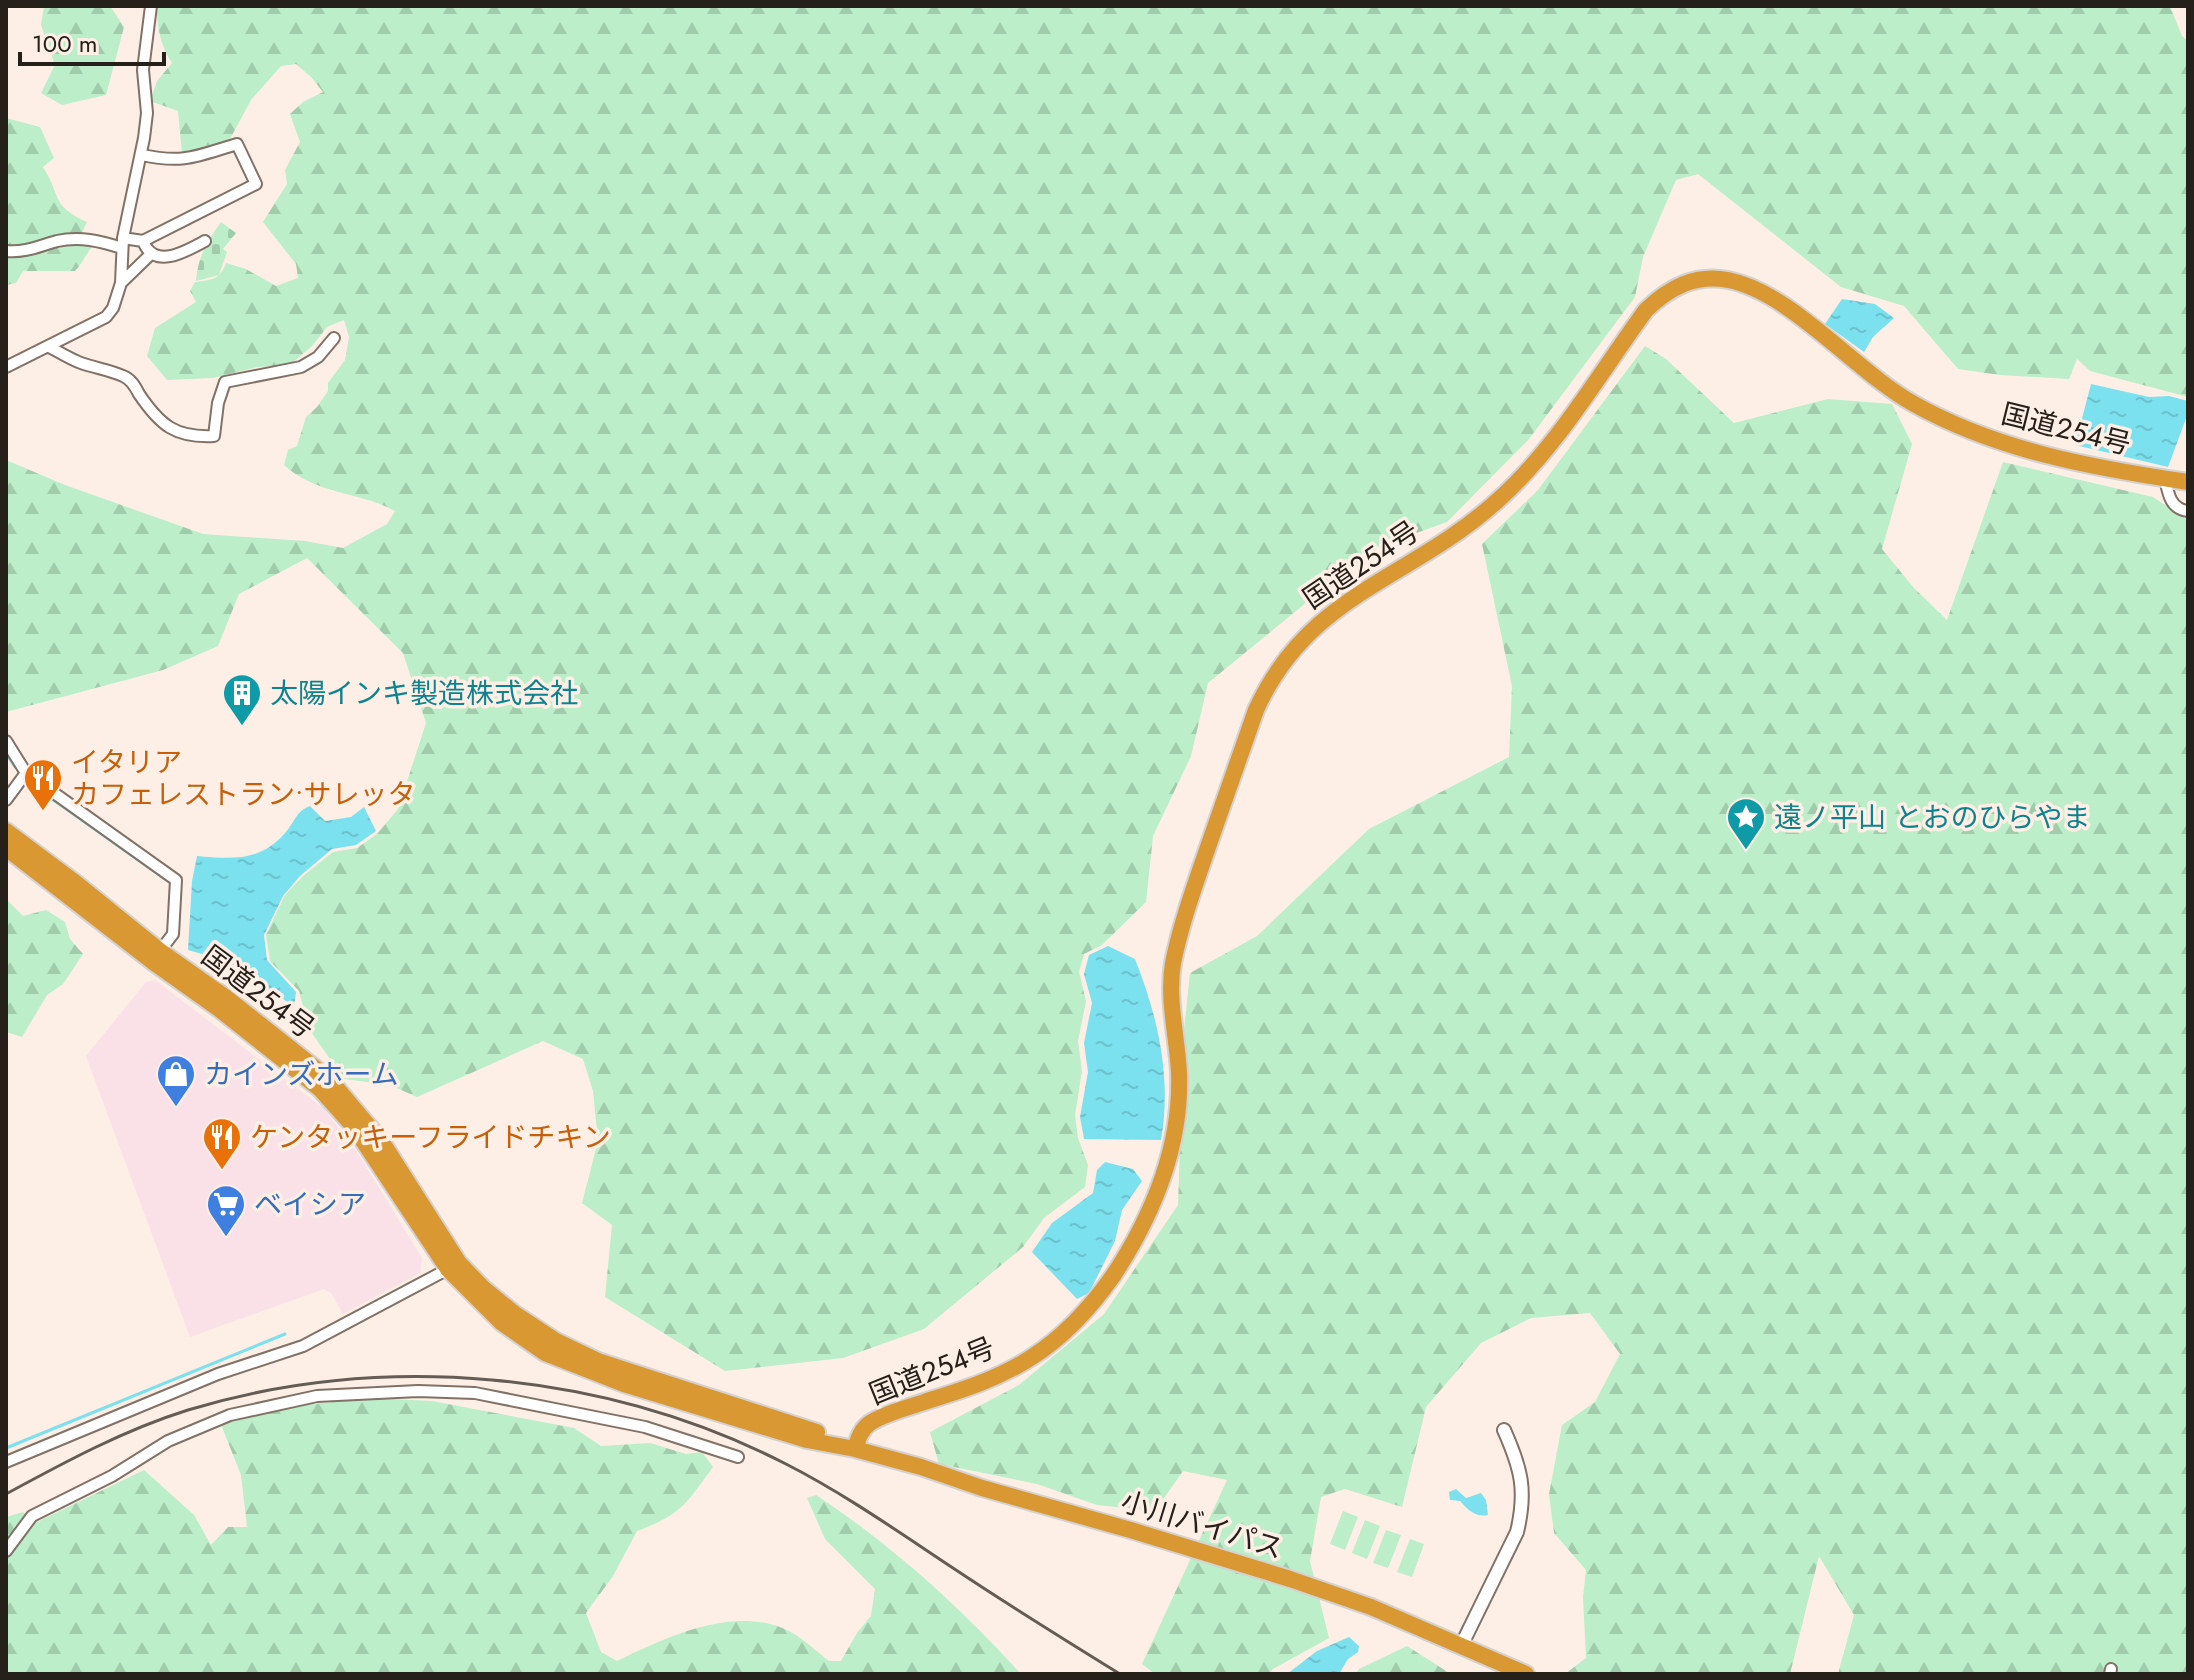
<svg xmlns="http://www.w3.org/2000/svg" width="2194" height="1680" font-family="Jost,'Noto Sans JP',sans-serif">
  <style>
    .commercial { fill: #fae0e7 }
    .green { fill: #bbeec9 }
    .forest { fill: url(#forest-firs) }
    .cemetery { fill: url(#cemetery-stones) }
    .water { fill: url(#water-ripples) }
    .lines { fill: none; stroke-linecap: round; stroke-linejoin: round }
    .stream { stroke: #7ce1ef; stroke-width: 3 }
    .minor-casing { stroke: #817166; stroke-width: 14 }
    .tertiary-casing { stroke: #817166; stroke-width: 16 }
    .trunk-casing { stroke: #d4d2d1; stroke-width: 20 }
    .minor { stroke: #fff; stroke-width: 10 }
    .tertiary { stroke: #fff; stroke-width: 12 }
    .trunk { stroke: #da9833; stroke-width: 16 }
    .rail { stroke: #645c55; stroke-width: 3 }
    .labels { text-anchor: middle; dominant-baseline: central; stroke-width: 7; stroke-linejoin: round; paint-order: stroke }
    .street-label { font-size: 28px; fill: #26201b; stroke: #fdefe5 }
    .culture-label { font-size: 28px; fill: #0d838f; stroke: #fdefe5; text-anchor: start }
    .food-label { font-size: 28px; fill: #c56008; stroke: #fdefe5; text-anchor: start }
    .shop-label { font-size: 28px; fill: #366cbe; stroke: #fdefe5; text-anchor: start }
  </style>
  <defs>
    <pattern id="forest-firs" width="22" height="20" patternUnits="userSpaceOnUse" patternTransform="scale(2)"><rect width="22" height="20" fill="#bbeec9"/><path d="M5 1l3.5 6h-7zM16 11l3.5 6h-7z" fill="#a1ccac"/></pattern>
    <pattern id="cemetery-stones" width="16" height="16" patternUnits="userSpaceOnUse" patternTransform="scale(2)"><rect width="16" height="16" fill="#bbeec9"/><path d="M2 7V4a2 2 0 0 1 4 0v3zM10 15v-3a2 2 0 0 1 4 0v3z" fill="#a1ccac"/></pattern>
    <pattern id="water-ripples" width="26" height="14" patternUnits="userSpaceOnUse" patternTransform="scale(2)"><rect width="26" height="14" fill="#7ce1ef"/><path d="M2 4q2-2 4 0t4 0M15 11q2-2 4 0t4 0" fill="none" stroke="#6bc1cc"/></pattern>
  </defs>
  <rect width="100%" height="100%" fill="#fdefe5"/>
  <path class="commercial" d="M155,980L323,1108L357,1152L422,1258L420,1273L343,1314L331,1293L324,1289L190,1337L86,1056L146,982Z"/>
  <path class="green" d="M1343,1511L1358,1517L1345,1550L1330,1544Z
    M1365,1520L1380,1526L1367,1559L1352,1553Z
    M1386,1530L1401,1535L1388,1568L1373,1563Z
    M1410,1539L1424,1544L1412,1577L1397,1572Z"/>
  <path class="forest" d="M44,6H110L124,27L106,95L62,105L41,93L55,65L41,25Z
    M157,6H2170L2182,36L2188,41V397L2090,371L2077,359L2069,379L2000,375L1958,369L1904,306L1841,287L1698,174L1676,180L1643,257L1635,297L1529,439L1447,522L1372,549L1208,683L1191,756L1153,836L1146,902L1102,945L1084,954L1079,972L1086,1001L1078,1041L1082,1071L1075,1115L1078,1138L1088,1165L1085,1187L1044,1218L1023,1247L924,1329L843,1358L725,1371L605,1297L612,1225L582,1203L598,1141L593,1091L583,1059L543,1041L417,1097L390,1085L344,1079L309,1029L299,991L270,961L266,935L285,895L303,876L333,852L357,848L377,834L398,809L426,723L403,653L307,558L239,594L218,646L163,670L6,712V460L65,485L203,534L305,541L343,548L387,524L395,511C358,491 317,495 284,465L288,450L297,446L306,417L317,407L328,391V383L345,360L349,337L344,320L327,327L312,346L290,365L257,367L213,378L167,380L147,356L155,328L196,302L190,291L195,282C211,280 220,280 226,263L246,269L276,286L298,278L296,264L263,222L287,184L285,170L300,142L290,114L303,102L323,92L311,77L296,64L281,66L251,100L230,139L208,155L182,153L178,111L150,101L157,81L172,63C160,45 157,27 157,6Z
    M6,118L40,127L54,158L43,167C62,197 50,205 87,222L80,237L94,245C86,253 83,263 75,271H23L16,283L6,285Z
    M1645,346L1666,359L1734,423L1828,399L1892,404L1912,444L1882,549L1914,588L1947,620L2003,462L2153,497L2188,520V1674H1838L1854,1615L1819,1556L1790,1674H1565L1586,1658L1583,1597L1586,1570L1554,1533L1549,1494L1562,1425L1595,1402L1620,1354L1590,1313L1531,1318L1481,1343L1426,1407L1402,1507L1345,1489L1321,1497L1310,1561L1329,1638L1273,1669L1269,1674H1155L1142,1664L1227,1480L1183,1471L1155,1511L1097,1505L1037,1484L939,1464L930,1432L1019,1385L1104,1314L1178,1205L1184,1030L1190,973L1257,936L1369,829L1509,757L1512,686L1482,544L1538,490Z
    M6,899L23,916L46,910L65,922L70,939L83,954L63,984L47,995L22,1037L6,1032Z
    M366,1398L432,1401L574,1428L601,1446L650,1443L686,1454L702,1452L713,1467C685,1505 682,1514 637,1531L613,1576L586,1613L601,1652L617,1661C666,1637 735,1604 789,1631C803,1638 817,1652 829,1661H841L857,1633L871,1616L875,1589L825,1539L807,1498L816,1495C892,1545 960,1607 1021,1674H6V1517L23,1512L35,1523L144,1470L194,1515L211,1545L228,1527H247L241,1475L220,1422L288,1407Z
    M1407,1646L1451,1674H1356L1359,1669Z"/>
  <path class="cemetery" d="M221,222L236,233L223,249L227,252L219,275L196,281C198,256 207,242 221,222Z"/>
  <path class="water" d="M1842,299L1875,304L1894,318L1873,337L1864,352L1825,324Z
    M2091,384L2149,397L2169,396L2188,401V413L2168,467L2075,445Z
    M310,806L325,821L351,817L364,807L376,831L356,845L332,849L300,876L283,896L264,935L267,960L296,992L294,1006L219,959L188,950L192,881L197,856C231,859 260,862 285,833C295,822 296,811 310,806Z
    M1108,946L1135,959C1158,1017 1172,1078 1161,1140L1084,1139L1080,1117L1088,1072L1084,1043L1092,1003L1084,974L1089,955Z
    M1105,1162L1133,1169L1142,1181L1122,1210L1115,1241L1089,1293L1077,1299L1032,1252L1052,1223L1093,1193L1097,1170Z
    M1456,1489L1466,1498L1481,1493L1486,1500L1488,1515C1476,1518 1467,1509 1460,1501L1450,1500L1449,1492Z
    M1349,1637L1359,1646L1358,1652L1348,1659L1339,1674H1287L1317,1651Z"/>
  <g class="lines">
    <path class="stream" d="M6,753L15,767
      M31,784L165,879
      M6,1448L285,1334"/>
    <defs>
      <path id="minor" d="M123,238L143,241L256,184L237,144C197,156 184,164 142,155
        M143,241C154,270 185,252 205,241
        M6,251C25,253 39,246 57,241C80,236 100,241 122,248
        M121,283L151,254
        M48,346C59,352 70,359 81,363C95,368 110,370 123,376C131,379 135,386 139,394C160,425 175,438 214,436L218,403L225,382L301,367L318,357L334,338
        M6,367L106,317L113,308L121,283L123,238L144,138L147,113L143,70L151,6
        M2165,478C2168,493 2170,509 2188,511
        M6,741L26,773L176,880L173,934L160,951
        M6,800L26,773
        M6,1462L218,1374L303,1346L450,1268
        M6,1551L32,1516L112,1476L168,1441L230,1415L317,1396L418,1391L475,1393L645,1427L738,1457
        M2110,1674L2111,1669"/>
      <path id="tertiary" d="M1462,1644L1517,1532C1527,1490 1521,1468 1504,1430"/>
      <path id="trunk" d="M6,831L77,884L160,951L228,999L329,1079L382,1142L459,1263L483,1288L515,1314L556,1341L598,1361L817,1432
        M6,848L153,962L219,1009L320,1089L354,1127L448,1269L502,1323L545,1353L624,1384L807,1440L855,1449L921,1467L982,1488L1134,1531L1290,1579L1371,1607L1526,1674
        M855,1449C858,1439 861,1429 870,1423C887,1412 908,1408 927,1401C963,1390 1000,1378 1032,1357C1065,1336 1091,1307 1113,1276C1153,1215 1182,1146 1179,1072C1177,1036 1167,999 1173,963C1181,923 1195,885 1208,847C1224,801 1240,756 1256,710C1309,593 1409,580 1496,502C1557,448 1599,374 1646,310C1670,287 1695,274 1728,280C1791,292 1856,372 1914,404C1998,451 2094,468 2188,482"/>
    </defs>
    <use href="#minor" class="minor-casing"/>
    <use href="#tertiary" class="tertiary-casing"/>
    <use href="#trunk" class="trunk-casing"/>
    <use href="#minor" class="minor"/>
    <use href="#tertiary" class="tertiary"/>
    <use href="#trunk" class="trunk"/>
    <path class="rail" d="M6,1494C65,1462 124,1430 188,1410C383,1351 604,1371 786,1464C845,1494 900,1533 956,1570C1010,1606 1065,1640 1120,1674"/>
  </g>
  <defs>
    <symbol id="building-pin" viewBox="-11 -11 22 30"><path d="M0 17L-7.5 6A9.5 9.5 0 1 1 7.5 6Z" fill="#0f9aa8" stroke="#fdefe5"/><path d="M-4-6H4V6H1V3H-1V6H-4ZM-2.5-4.3h1.7v1.8h-1.7ZM.8-4.3h1.7v1.8H.8ZM-2.5-1h1.7V.8h-1.7ZM.8-1h1.7V.8H.8Z" fill="#fff"/></symbol>
    <symbol id="restaurant-pin" viewBox="-11 -11 22 30"><path d="M0 17L-7.5 6A9.5 9.5 0 1 1 7.5 6Z" fill="#e8710a" stroke="#fdefe5"/><path d="M-5-6h1v4h1v-4h1v4h1v-4h1v5L-1.5 .5V6h-2V.5L-5-1ZM5-6V6H3V1.5H1.5Q1.5-4 5-6Z" fill="#fff"/></symbol>
    <symbol id="sight-pin" viewBox="-11 -11 22 30"><path d="M0 17L-7.5 6A9.5 9.5 0 1 1 7.5 6Z" fill="#0f9aa8" stroke="#fdefe5"/><path d="M0-6L1.8-2.2L6-1.7L2.9 1.2L3.7 5.4L0 3.3L-3.7 5.4L-2.9 1.2L-6-1.7L-1.8-2.2Z" fill="#fff"/></symbol>
    <symbol id="shop-pin" viewBox="-11 -11 22 30"><path d="M0 17L-7.5 6A9.5 9.5 0 1 1 7.5 6Z" fill="#3f7fe0" stroke="#fdefe5"/><path d="M-5-2.5h2.3a2.7 3.5 0 0 1 5.4 0H5L5.5 6h-11ZM-1.5-2.5h3a1.5 2.3 0 0 0-3 0Z" fill="#fff"/></symbol>
    <symbol id="supermarket-pin" viewBox="-11 -11 22 30"><path d="M0 17L-7.5 6A9.5 9.5 0 1 1 7.5 6Z" fill="#3f7fe0" stroke="#fdefe5"/><path d="M-6-5.5h2.5l.6 2H6L4.5 2H-2.5L-4.4-4H-6ZM-1.5 3.2a1.3 1.3 0 1 0 .1 0ZM3 3.2a1.3 1.3 0 1 0 .1 0Z" fill="#fff"/></symbol>
  </defs>
  <g fill-rule="evenodd">
    <use href="#building-pin" x="220" y="671" width="44" height="60"/>
    <use href="#restaurant-pin" x="21" y="756" width="44" height="60"/>
    <use href="#sight-pin" x="1724" y="795" width="44" height="60"/>
    <use href="#shop-pin" x="154" y="1052" width="44" height="60"/>
    <use href="#restaurant-pin" x="200" y="1115" width="44" height="60"/>
    <use href="#supermarket-pin" x="204" y="1182" width="44" height="60"/>
  </g>
  <g class="labels">
    <g class="street-label">
      <text transform="translate(2066 429) rotate(14)">国道254号</text>
      <text transform="translate(1361 565) rotate(-34)">国道254号</text>
      <text transform="translate(258 992) rotate(37)">国道254号</text>
      <text transform="translate(932 1371) rotate(-22)">国道254号</text>
      <text transform="translate(1202 1525) rotate(17)">小川バイパス</text>
    </g>
    <g class="culture-label">
      <text x="270" y="693">太陽インキ製造株式会社</text>
      <text x="1774" y="817">遠ノ平山 とおのひらやま</text>
    </g>
    <g class="food-label">
      <text x="71" y="762">イタリア<tspan x="71" dy="32">カフェレストラン•サレッタ</tspan></text>
      <text x="250" y="1137">ケンタッキーフライドチキン</text>
    </g>
    <g class="shop-label">
      <text x="204" y="1074">カインズホーム</text>
      <text x="254" y="1204">ベイシア</text>
    </g>
  </g>
  <rect width="2194" height="1680" fill="none" stroke="#26201b" stroke-width="16"/>
  <path d="M20 52v12h144v-12" fill="none" stroke="#26201b" stroke-width="4"/>
  <text x="32" y="52" font-size="24" fill="#26201b" stroke="#fdefe5" stroke-width="6" paint-order="stroke">100 m</text>
</svg>
